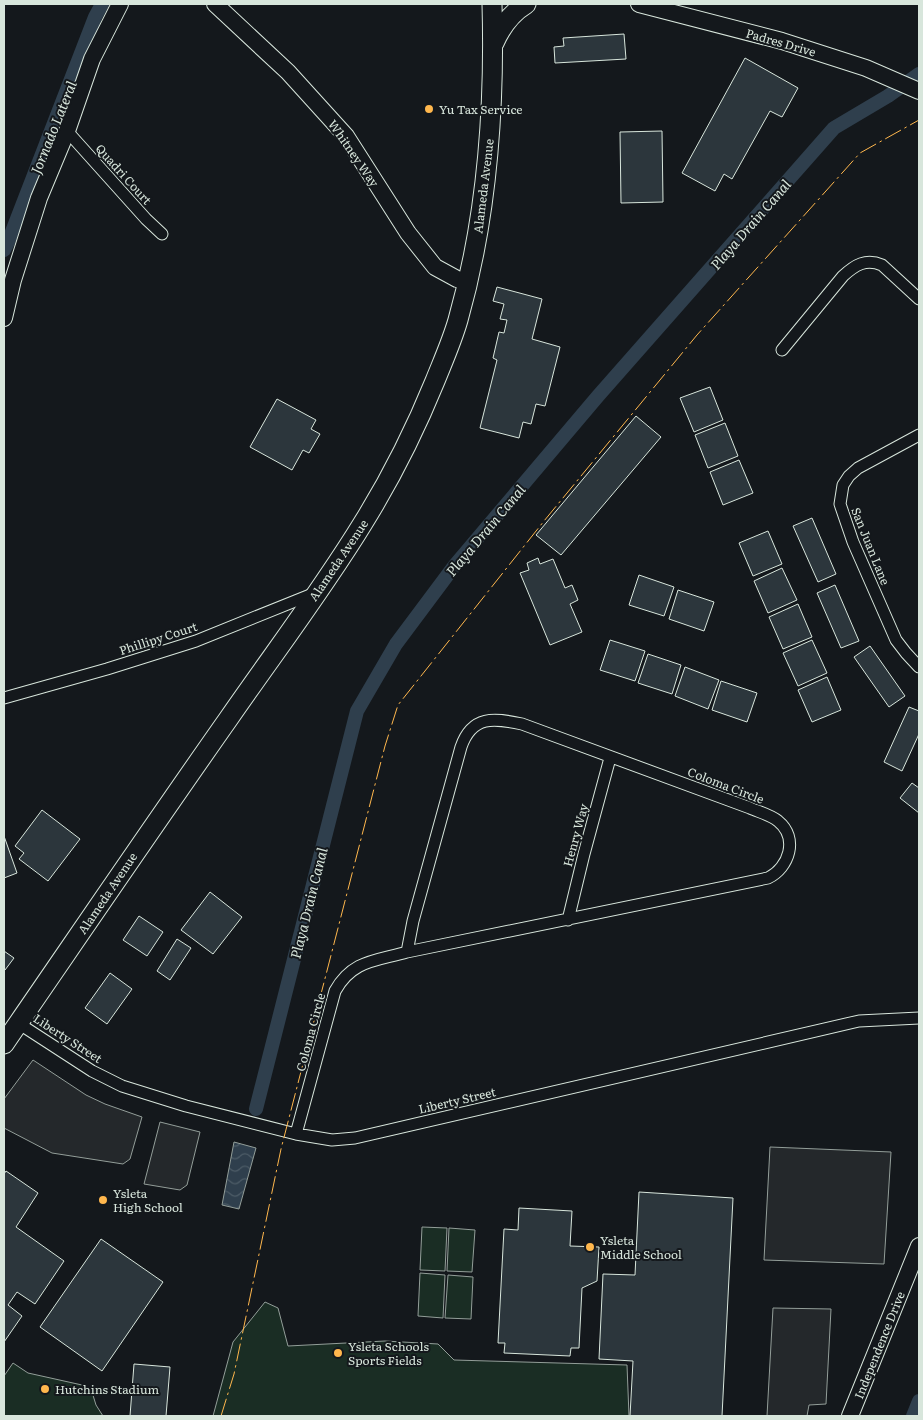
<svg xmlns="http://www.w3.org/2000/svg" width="923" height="1420" font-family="Literata,serif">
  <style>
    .garden { fill: #1a2d24; stroke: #939e99 }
    .parking { fill: #24282b; stroke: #939e99 }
    .water { fill: url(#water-waves); stroke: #939e99 }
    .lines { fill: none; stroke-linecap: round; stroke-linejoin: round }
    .canal { stroke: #2f3f4d; stroke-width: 14 }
    .building { fill: #2c363c; stroke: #d8e6dc }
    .street-casing { stroke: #d8e6dc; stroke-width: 13 }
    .secondary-casing { stroke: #d8e6dc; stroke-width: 18 }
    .primary-casing { stroke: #d8e6dc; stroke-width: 21 }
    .street { stroke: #14181c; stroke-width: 11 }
    .secondary { stroke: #14181c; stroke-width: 16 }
    .primary { stroke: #14181c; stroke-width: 19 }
    .power { stroke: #ffb74d; stroke-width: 1; stroke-dasharray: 18 4 2.5 4; stroke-linecap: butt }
    .poi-dot { fill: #ffb74d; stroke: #14181c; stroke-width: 2 }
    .labels { text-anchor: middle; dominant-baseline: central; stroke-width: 4; stroke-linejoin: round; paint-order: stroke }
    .street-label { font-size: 12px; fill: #d8e6dc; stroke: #14181c }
    .poi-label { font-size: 12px; fill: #d8e6dc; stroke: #14181c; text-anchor: start }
    .water-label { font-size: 14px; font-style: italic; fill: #d8e6dc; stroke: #14181c }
  </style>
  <defs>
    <pattern id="water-waves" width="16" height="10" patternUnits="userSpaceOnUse" patternTransform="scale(1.25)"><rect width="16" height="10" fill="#2f3f4d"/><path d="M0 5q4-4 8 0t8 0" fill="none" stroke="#4c5b66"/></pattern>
  </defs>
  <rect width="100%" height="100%" fill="#14181c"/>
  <path class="garden" d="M422,1227L447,1228L445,1271L420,1270Z
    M449,1228L475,1230L472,1272L447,1271Z
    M420,1273L445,1275L443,1318L418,1316Z
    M448,1275L473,1277L471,1319L445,1318Z
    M265,1302L278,1308L288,1346L385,1341L438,1344L454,1360L627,1365L629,1416H213L233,1342Z
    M13,1363L28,1373L82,1385L92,1392L96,1405L103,1416H4V1376Z"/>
  <path class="parking" d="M33,1060L86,1095L105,1104L142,1117L130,1159L123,1164L52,1153L4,1128V1099Z
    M160,1122L200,1132L187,1185L180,1190L144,1184Z
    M770,1147L891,1152L884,1264L764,1260Z
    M773,1308L831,1309L826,1404L809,1405L807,1416H767Z"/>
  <path class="water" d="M234,1142L256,1148L239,1209L222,1205Z"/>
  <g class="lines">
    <path class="canal" d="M4,250L8,242L95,17L102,4
      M256,1109L357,711L396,644L455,565L598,396L834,128L888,96L919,74
      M913,1416L919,1401"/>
  </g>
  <path class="building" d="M624,34L626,59L555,63L554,47L564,46L563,38Z
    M745,58L798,88L782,117L770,111L732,179L724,174L715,191L682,173Z
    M662,131L663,202L621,203L620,132Z
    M497,287L542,299L532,339L560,347L545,406L536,404L531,424L523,422L519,438L480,428L497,360L493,358L499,332L504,333L507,320L500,319L504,304L493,301Z
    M710,387L723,420L694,432L680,398Z
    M277,399L316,420L311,429L320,434L309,453L303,450L292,470L250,447Z
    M636,416L661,437L561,555L536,535Z
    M725,423L738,456L708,468L695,435Z
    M739,460L753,493L723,505L710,472Z
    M812,518L836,574L818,582L793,526Z
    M768,531L782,564L753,576L739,543Z
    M538,558L540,564L553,559L565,588L572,585L578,600L570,604L582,632L550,645L520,573L529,570L527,563Z
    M782,568L797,600L768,613L754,581Z
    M639,575L674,587L664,616L629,605Z
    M835,585L859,641L841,648L817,593Z
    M678,590L714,602L704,631L669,619Z
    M798,604L812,637L783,649L769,617Z
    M610,640L645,651L635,681L600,670Z
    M812,640L827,673L798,686L783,653Z
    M870,646L905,696L889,707L854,657Z
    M648,654L681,665L672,694L638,683Z
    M685,667L719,680L708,709L675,696Z
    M827,677L841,710L812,722L798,690Z
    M721,681L757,693L747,722L712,710Z
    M909,707L919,711V734L902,771L884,762Z
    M912,783L919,788V813L900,798Z
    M42,810L80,839L48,881L19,859L24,853L15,846Z
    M4,836L17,873L4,878Z
    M210,892L242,917L213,954L181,930Z
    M139,916L163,932L147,956L123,940Z
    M177,939L191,948L170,980L157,971Z
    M4,951L14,958L5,970L4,969Z
    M110,973L132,989L107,1024L85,1008Z
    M6,1171L38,1193L16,1227L64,1261L35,1304L17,1292L8,1305L22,1316L4,1342V1174Z
    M639,1192L733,1198L722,1416H630L633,1361L599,1359L603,1274L635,1275Z
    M519,1208L572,1211L570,1246L599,1247L597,1281L582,1288L579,1348H571L570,1356L504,1353L505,1343H498L504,1229L518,1230Z
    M101,1239L163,1282L102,1371L40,1327Z
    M134,1364L170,1367L166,1416H130Z"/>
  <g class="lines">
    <defs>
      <path id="street" d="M67,131L146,219L162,234
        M782,350L843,276C855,265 866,258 882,265L919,299
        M919,435L858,468L849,476L843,485L840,504L853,542L896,640L906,653L919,667
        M4,698L107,669L196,641L315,593
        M568,920L584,854L610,758
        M18,1023L92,1071L122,1086L186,1106L296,1134L332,1140L355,1138L859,1021L919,1018
        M296,1134L335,991C352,960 376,961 407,952L768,878C789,868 799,838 778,821C771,815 759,812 750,808L522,724C494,718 472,715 461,747L413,921L407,952"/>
      <path id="secondary" d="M215,4L288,72L346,136L408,233L435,267L457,279L467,282
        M639,4L782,41L866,68L919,91
        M4,318L13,280L39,198L67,131L92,59L120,4
        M850,1416L919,1246"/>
      <path id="primary" d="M494,43C501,27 511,13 526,4
        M4,1044C79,935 153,826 229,718C274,653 322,590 363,523C391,478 415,430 435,381C443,361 452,341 458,320C487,218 495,110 492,4"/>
    </defs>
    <use href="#street" class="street-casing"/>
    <use href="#secondary" class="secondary-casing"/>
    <use href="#primary" class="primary-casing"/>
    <use href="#street" class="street"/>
    <use href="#secondary" class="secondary"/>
    <use href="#primary" class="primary"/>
    <path class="power" d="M221,1416L234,1374L281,1149L385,746L398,705L544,521L697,335L860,153L919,120"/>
  </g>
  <g class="poi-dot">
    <circle cx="429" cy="109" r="5"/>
    <circle cx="103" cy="1200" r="5"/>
    <circle cx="590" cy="1247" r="5"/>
    <circle cx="338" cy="1353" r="5"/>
    <circle cx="45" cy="1389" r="5"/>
  </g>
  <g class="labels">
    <g class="street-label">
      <text transform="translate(781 42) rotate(16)">Padres Drive</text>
      <text transform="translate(354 153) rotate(55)">Whitney Way</text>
      <text transform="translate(124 174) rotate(48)">Quadri Court</text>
      <text transform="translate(483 186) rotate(-83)">Alameda Avenue</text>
      <text transform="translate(871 546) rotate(68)">San Juan Lane</text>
      <text transform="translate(338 560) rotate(-56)">Alameda Avenue</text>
      <text transform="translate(158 638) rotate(-18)">Phillipy Court</text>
      <text transform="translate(726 785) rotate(21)">Coloma Circle</text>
      <text transform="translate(575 835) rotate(-75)">Henry Way</text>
      <text transform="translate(107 893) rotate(-56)">Alameda Avenue</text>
      <text transform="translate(310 1032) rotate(-75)">Coloma Circle</text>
      <text transform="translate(68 1038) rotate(33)">Liberty Street</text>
      <text transform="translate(457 1100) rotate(-13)">Liberty Street</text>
      <text transform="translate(879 1345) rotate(-68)">Independence Drive</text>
    </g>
    <g class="poi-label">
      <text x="439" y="109">Yu Tax Service</text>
      <text x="113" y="1193">Ysleta<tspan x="113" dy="14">High School</tspan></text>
      <text x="600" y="1240">Ysleta<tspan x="600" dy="14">Middle School</tspan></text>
      <text x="348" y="1346">Ysleta Schools<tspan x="348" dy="14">Sports Fields</tspan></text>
      <text x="55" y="1389">Hutchins Stadium</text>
    </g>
    <g class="water-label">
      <text transform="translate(53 127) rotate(-68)">Jornado Lateral</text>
      <text transform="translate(750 224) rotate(-49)">Playa Drain Canal</text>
      <text transform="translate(485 530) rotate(-50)">Playa Drain Canal</text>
      <text transform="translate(308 903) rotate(-76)">Playa Drain Canal</text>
    </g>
  </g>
  <rect width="923" height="1420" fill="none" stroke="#d8e6dc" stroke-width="10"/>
</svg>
